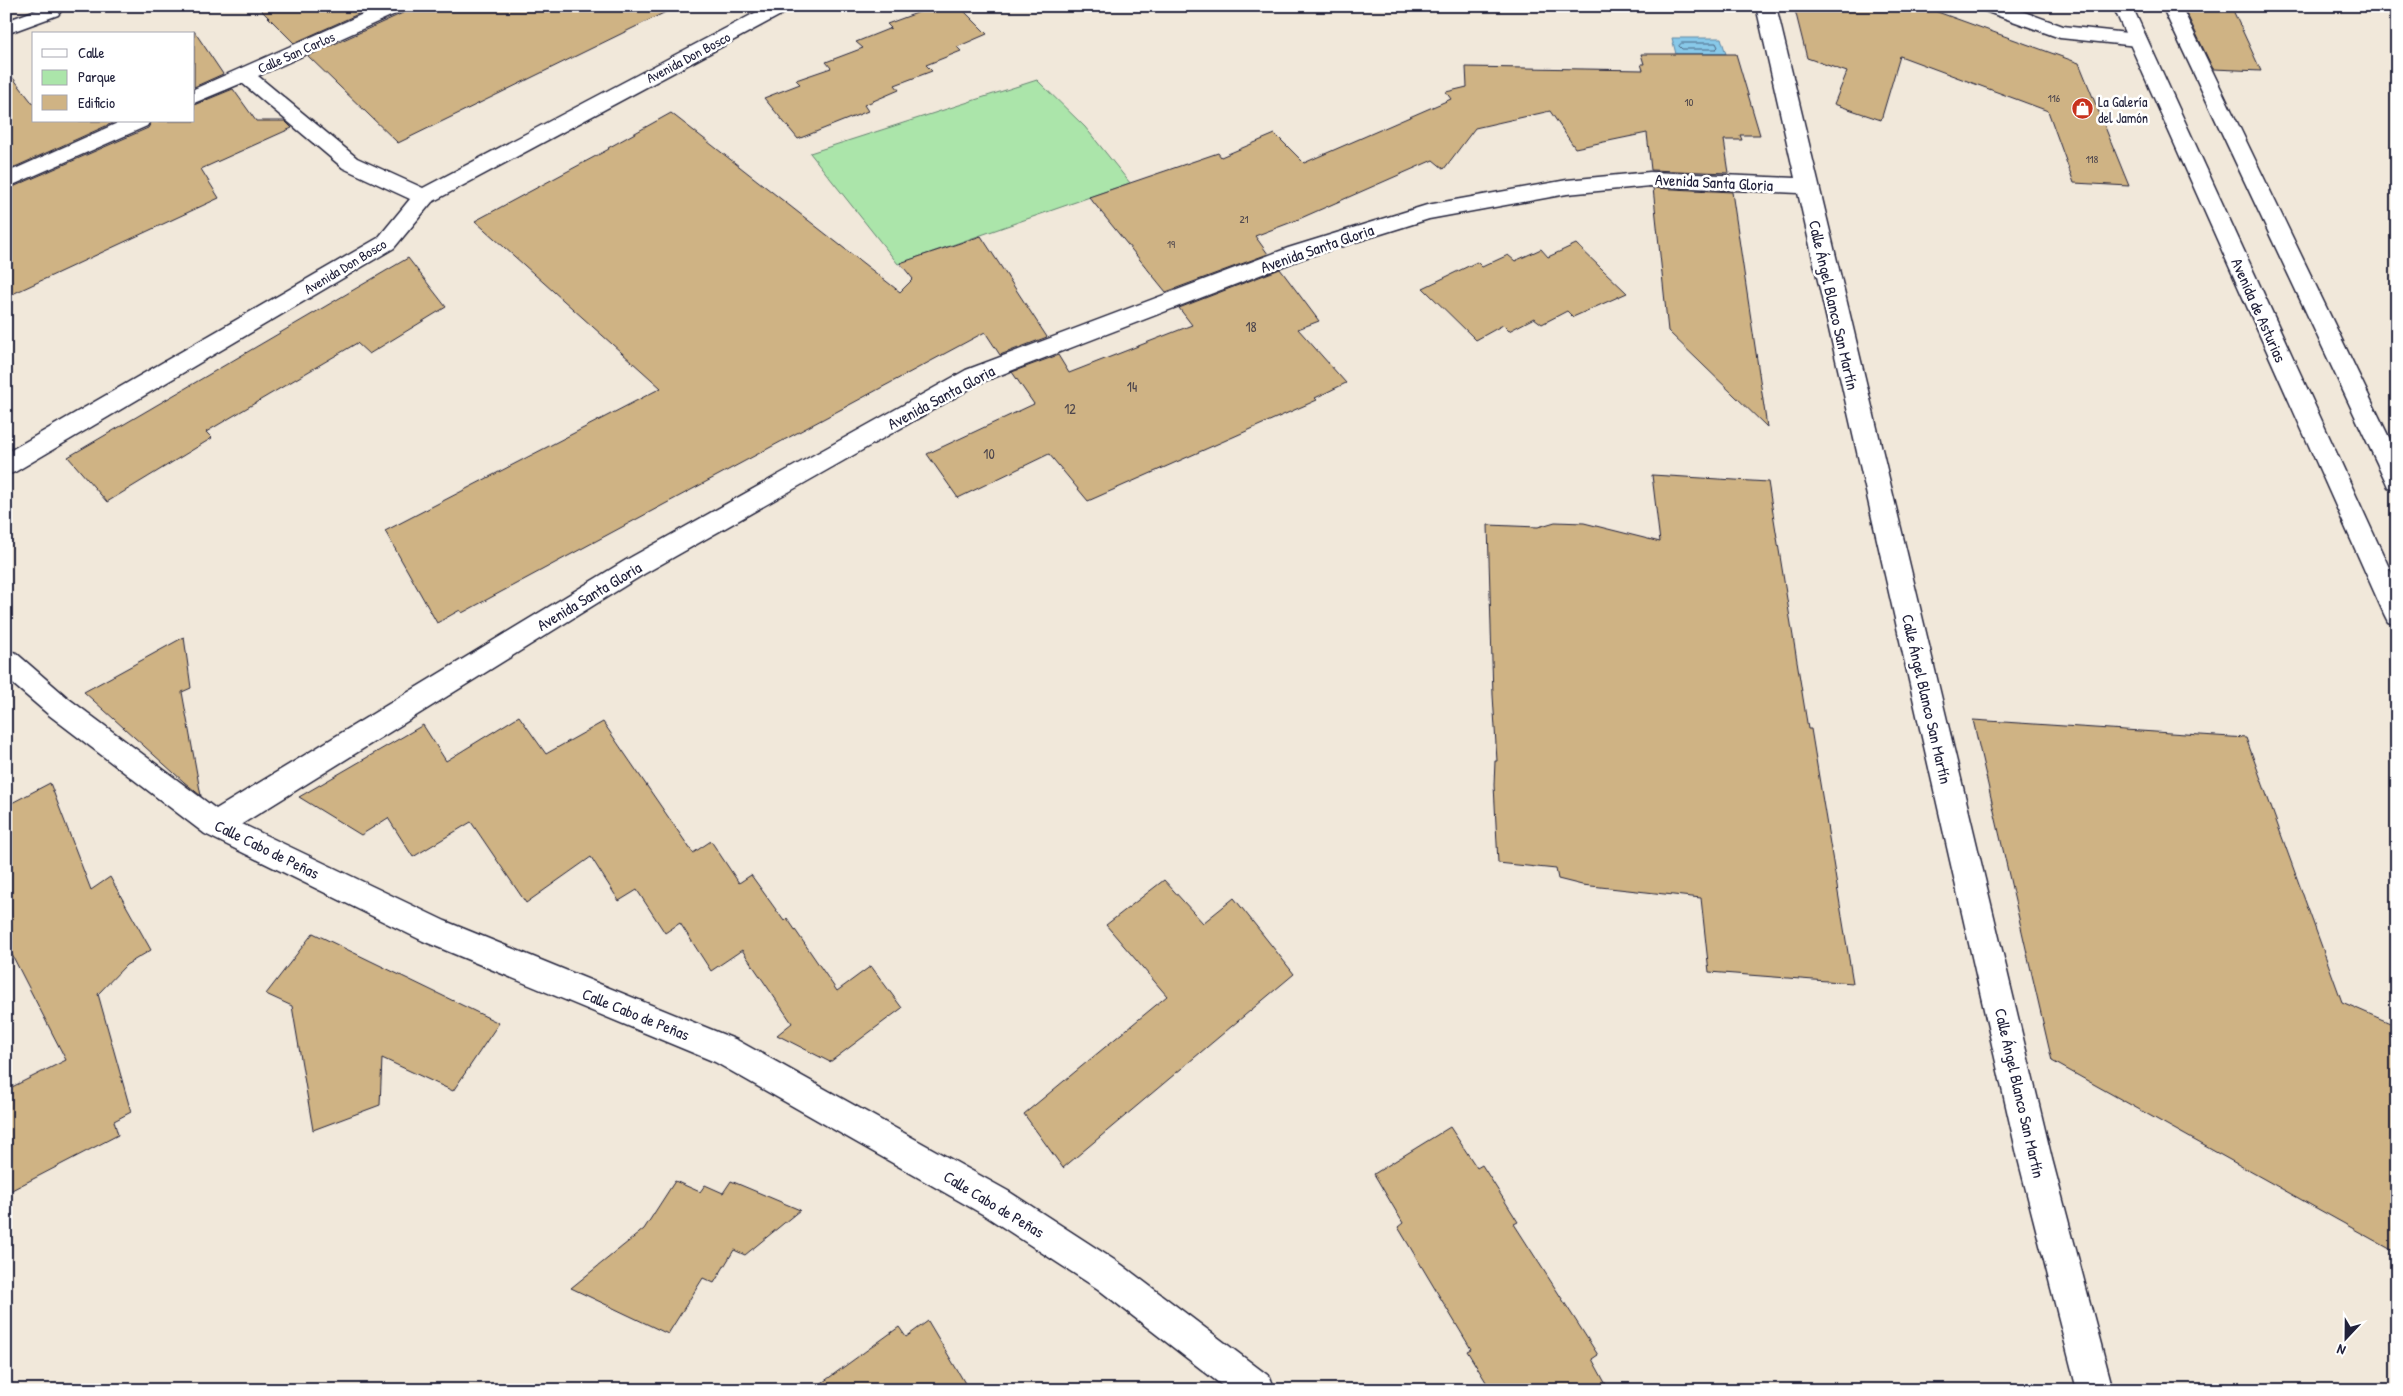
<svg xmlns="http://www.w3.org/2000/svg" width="2403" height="1396" font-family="'Patrick Hand',sans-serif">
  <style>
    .green { fill: #abe5aa; stroke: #668472 }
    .water { fill: #88c9e9; stroke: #5f86a3 }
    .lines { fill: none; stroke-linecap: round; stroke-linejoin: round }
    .shore { stroke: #4b6581; stroke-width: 1 }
    .building { fill: #cfb384; stroke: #22223b }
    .lane-casing { stroke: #22223b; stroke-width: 3 }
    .street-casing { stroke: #22223b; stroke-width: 3 }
    .secondary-casing { stroke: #22223b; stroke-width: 3 }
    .lane { fill: #fff; fill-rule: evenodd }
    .street { fill: #fff; fill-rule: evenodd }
    .secondary { fill: #fff; fill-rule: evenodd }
    .labels { text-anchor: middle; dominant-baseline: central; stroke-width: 5; stroke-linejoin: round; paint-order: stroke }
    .far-number-label { font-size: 11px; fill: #4d464d }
    .far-street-label { font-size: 14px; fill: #22223b; stroke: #fff }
    .far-poi-label { font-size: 14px; fill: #22223b; stroke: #fff; text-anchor: start }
    .number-label { font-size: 14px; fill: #4d464d }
    .street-label { font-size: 16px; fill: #22223b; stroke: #fff }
  </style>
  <rect width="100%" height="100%" fill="#f1e8da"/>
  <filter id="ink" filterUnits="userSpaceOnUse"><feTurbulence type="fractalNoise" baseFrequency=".02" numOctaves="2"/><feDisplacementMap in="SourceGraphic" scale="10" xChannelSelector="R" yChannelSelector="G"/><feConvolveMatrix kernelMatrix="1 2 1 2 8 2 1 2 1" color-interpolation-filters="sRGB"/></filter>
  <g filter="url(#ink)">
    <path class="green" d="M1037,80L1085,127L1130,183L898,264L810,153Z"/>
    <path class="water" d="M1672,38H1721L1726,54H1676Z"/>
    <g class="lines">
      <path class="shore" d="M1682,43H1716L1718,47L1716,49H1682L1679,46Z"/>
    </g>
    <path class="building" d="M257,6H376L294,43Z
      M408,6H678L398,143L308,56L405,12Z
      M936,6H959L987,34L957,47L961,51L926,65L932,71L895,85L899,90L864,105L868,111L798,139L764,98L800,84L796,80L831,68L826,62L863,48L856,42L891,28L887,24Z
      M1794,6H1921L2079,63L2129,186L2074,183L2048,111L1900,56L1881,120L1834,104L1847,72L1807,58Z
      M2183,6H2231L2261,71L2213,69Z
      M194,31L223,74L194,87Z
      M1641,54H1736L1760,135H1740L1742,140H1724L1729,173L1651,170L1647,133L1575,148L1550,111L1475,128L1444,169L1433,160L1292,222L1255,236L1268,254L1166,292L1089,197L1218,153L1221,157L1275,134L1304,163L1451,99L1446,92L1467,87L1466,67L1643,70L1641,64H1644Z
      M6,69L34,105V121H117L6,171Z
      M233,89L256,121H285L292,128L201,169L219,198L6,297V190L148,128L152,121H194V105Z
      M671,113L900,292L913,279L900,263L981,236L1047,337L1000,355L985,332L462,613L460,610L437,623L385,531L661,388L475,221L609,149L608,148Z
      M1653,188L1732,192L1767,427L1668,331Z
      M1576,244L1627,293L1573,317L1567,311L1542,324L1534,318L1509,331L1503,325L1476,340L1423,288L1477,262L1482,267L1508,255L1515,261L1541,249L1548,257Z
      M408,258L446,307L369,354L357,343L206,432L212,438L107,502L68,457Z
      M1280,269L1319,321L1298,329L1346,383L1315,398L1317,400L1088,501L1049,454L958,498L927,454L1034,404L1012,372L1058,355L1069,373L1192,325L1179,308Z
      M1652,475L1768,482L1808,729H1811L1853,983L1709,972L1701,898L1582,885L1558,879L1556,869L1498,863L1494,785L1495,761H1497L1493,695L1488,525L1538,527L1555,522L1584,523L1660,542Z
      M184,637L191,688L182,692L201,796L184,782L84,692Z
      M519,716L546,754L603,722L693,853L711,841L739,883L751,875L784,921L787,918L837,991L871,966L902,1008L830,1062L777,1035L792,1023L742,950L711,971L680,923L665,933L637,890L619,901L591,857L526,903L471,822L413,857L388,818L361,835L299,797L423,725L446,761Z
      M1973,720L2246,738L2342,1002L2397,1026V1253L2052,1061Z
      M50,783L91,890L110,877L151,950L126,965L98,994L131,1112L114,1121L118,1135L6,1193V1090L66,1060L6,943V806Z
      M1164,880L1203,923L1234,898L1294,974L1063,1168L1024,1114L1167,996L1106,925Z
      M313,933L499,1023L453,1091L382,1058L380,1105L313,1130L292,1006L266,994Z
      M1450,1127L1477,1168L1482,1165L1518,1222L1514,1224L1598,1355L1592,1359L1609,1390H1491L1467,1351L1471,1349L1398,1227L1403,1223L1374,1174Z
      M675,1181L700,1192L705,1185L723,1193L731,1181L800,1210L745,1255L734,1250L714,1283L703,1278L668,1334L571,1288L644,1229Z
      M928,1321L969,1390H812L899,1327L906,1337Z"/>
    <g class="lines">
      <defs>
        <path id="lane" d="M1980,6H2008L2063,26L2137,34L2144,36L2147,40L2144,44L2137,46L2060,38L1982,10Z"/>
        <path id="street" d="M47,6L58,7L61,11L58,15L6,34V21Z
          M381,6H406L404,10L258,76L357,158L423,188L768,6H792L790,10L432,202L394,248L15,472L6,475V453L378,238L410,199L343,168L242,83L194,103V89Z
          M1756,6H1776L2052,1159L2113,1390H2077L2018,1159L1798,193L1650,186L1567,194L1429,219L1304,258L982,382L644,574L242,824L445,921L737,1040L1008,1191L1122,1265L1270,1377L1275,1390H1228L1098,1289L984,1215L715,1062L423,941L205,834L49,715L6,678V650L16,653L69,699L216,809L626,560L966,370L1288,248L1427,205L1567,180L1650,172L1795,178Z
          M122,121H150L147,126L6,188V173Z"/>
        <path id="secondary" d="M2113,6H2132L2397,585V625L2388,622L2384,614Z
          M2162,6H2181L2397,454V490L2388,487L2385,480Z"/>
      </defs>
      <use href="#lane" class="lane-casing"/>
      <use href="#street" class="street-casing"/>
      <use href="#secondary" class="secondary-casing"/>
      <use href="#lane" class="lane"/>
      <use href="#street" class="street"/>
      <use href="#secondary" class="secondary"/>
    </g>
  </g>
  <defs>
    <symbol id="shop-disc" viewBox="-11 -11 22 22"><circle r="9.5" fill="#c8321e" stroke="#fff"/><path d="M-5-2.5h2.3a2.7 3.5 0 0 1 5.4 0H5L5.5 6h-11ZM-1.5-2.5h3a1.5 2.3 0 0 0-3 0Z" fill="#fff"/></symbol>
  </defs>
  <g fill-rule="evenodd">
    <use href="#shop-disc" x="2070" y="96" width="25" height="25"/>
  </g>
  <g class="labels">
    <g class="far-number-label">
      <text x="2054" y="98">116</text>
      <text x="1689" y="102">10</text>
      <text x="2092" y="159">118</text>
      <text x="1244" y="219">21</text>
      <text x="1171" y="244">19</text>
    </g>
    <g class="far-street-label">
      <text transform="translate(296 52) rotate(-24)">Calle San Carlos</text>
      <text transform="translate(688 57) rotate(-28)">Avenida Don Bosco</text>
      <text transform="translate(345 266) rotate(-31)">Avenida Don Bosco</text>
    </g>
    <g class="far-poi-label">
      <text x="2098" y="101">La Galería<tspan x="2098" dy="16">del Jamón</tspan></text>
    </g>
    <g class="number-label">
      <text x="1251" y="326">18</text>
      <text x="1132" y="386">14</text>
      <text x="1070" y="408">12</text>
      <text x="989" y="453">10</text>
    </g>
    <g class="street-label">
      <text transform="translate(1714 182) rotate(3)">Avenida Santa Gloria</text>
      <text transform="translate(1317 248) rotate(-19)">Avenida Santa Gloria</text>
      <text transform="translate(1834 305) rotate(77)">Calle Ángel Blanco San Martín</text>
      <text transform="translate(2259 310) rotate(66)">Avenida de Asturias</text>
      <text transform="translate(941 397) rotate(-28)">Avenida Santa Gloria</text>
      <text transform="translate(589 596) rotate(-31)">Avenida Santa Gloria</text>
      <text transform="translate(1927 699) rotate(77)">Calle Ángel Blanco San Martín</text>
      <text transform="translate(267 849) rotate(26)">Calle Cabo de Peñas</text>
      <text transform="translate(636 1014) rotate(22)">Calle Cabo de Peñas</text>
      <text transform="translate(2020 1093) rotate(77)">Calle Ángel Blanco San Martín</text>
      <text transform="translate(994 1204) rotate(31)">Calle Cabo de Peñas</text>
    </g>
  </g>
  <rect width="2403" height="1396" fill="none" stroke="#fff" stroke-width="25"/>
  <rect x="12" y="12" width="2378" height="1371" fill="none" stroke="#22223b" stroke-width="2" filter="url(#ink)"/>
  <rect x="32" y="32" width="162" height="90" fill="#ffffff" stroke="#a7a7b1"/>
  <rect x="42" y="49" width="25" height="8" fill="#ffffff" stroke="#a7a7b1"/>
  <text x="78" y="58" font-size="15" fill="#22223b">Calle</text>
  <rect x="42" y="70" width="25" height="15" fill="#abe5aa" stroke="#a7a7b1"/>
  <text x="78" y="82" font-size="15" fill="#22223b">Parque</text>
  <rect x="42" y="95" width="25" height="15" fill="#cfb384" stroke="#a7a7b1"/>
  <text x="78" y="108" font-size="15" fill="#22223b">Edificio</text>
  <g transform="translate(2346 1338) rotate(202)" stroke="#ffffff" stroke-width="4" paint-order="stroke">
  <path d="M0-4L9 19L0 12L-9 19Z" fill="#22223b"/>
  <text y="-8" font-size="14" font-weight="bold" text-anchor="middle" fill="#22223b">N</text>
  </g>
</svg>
